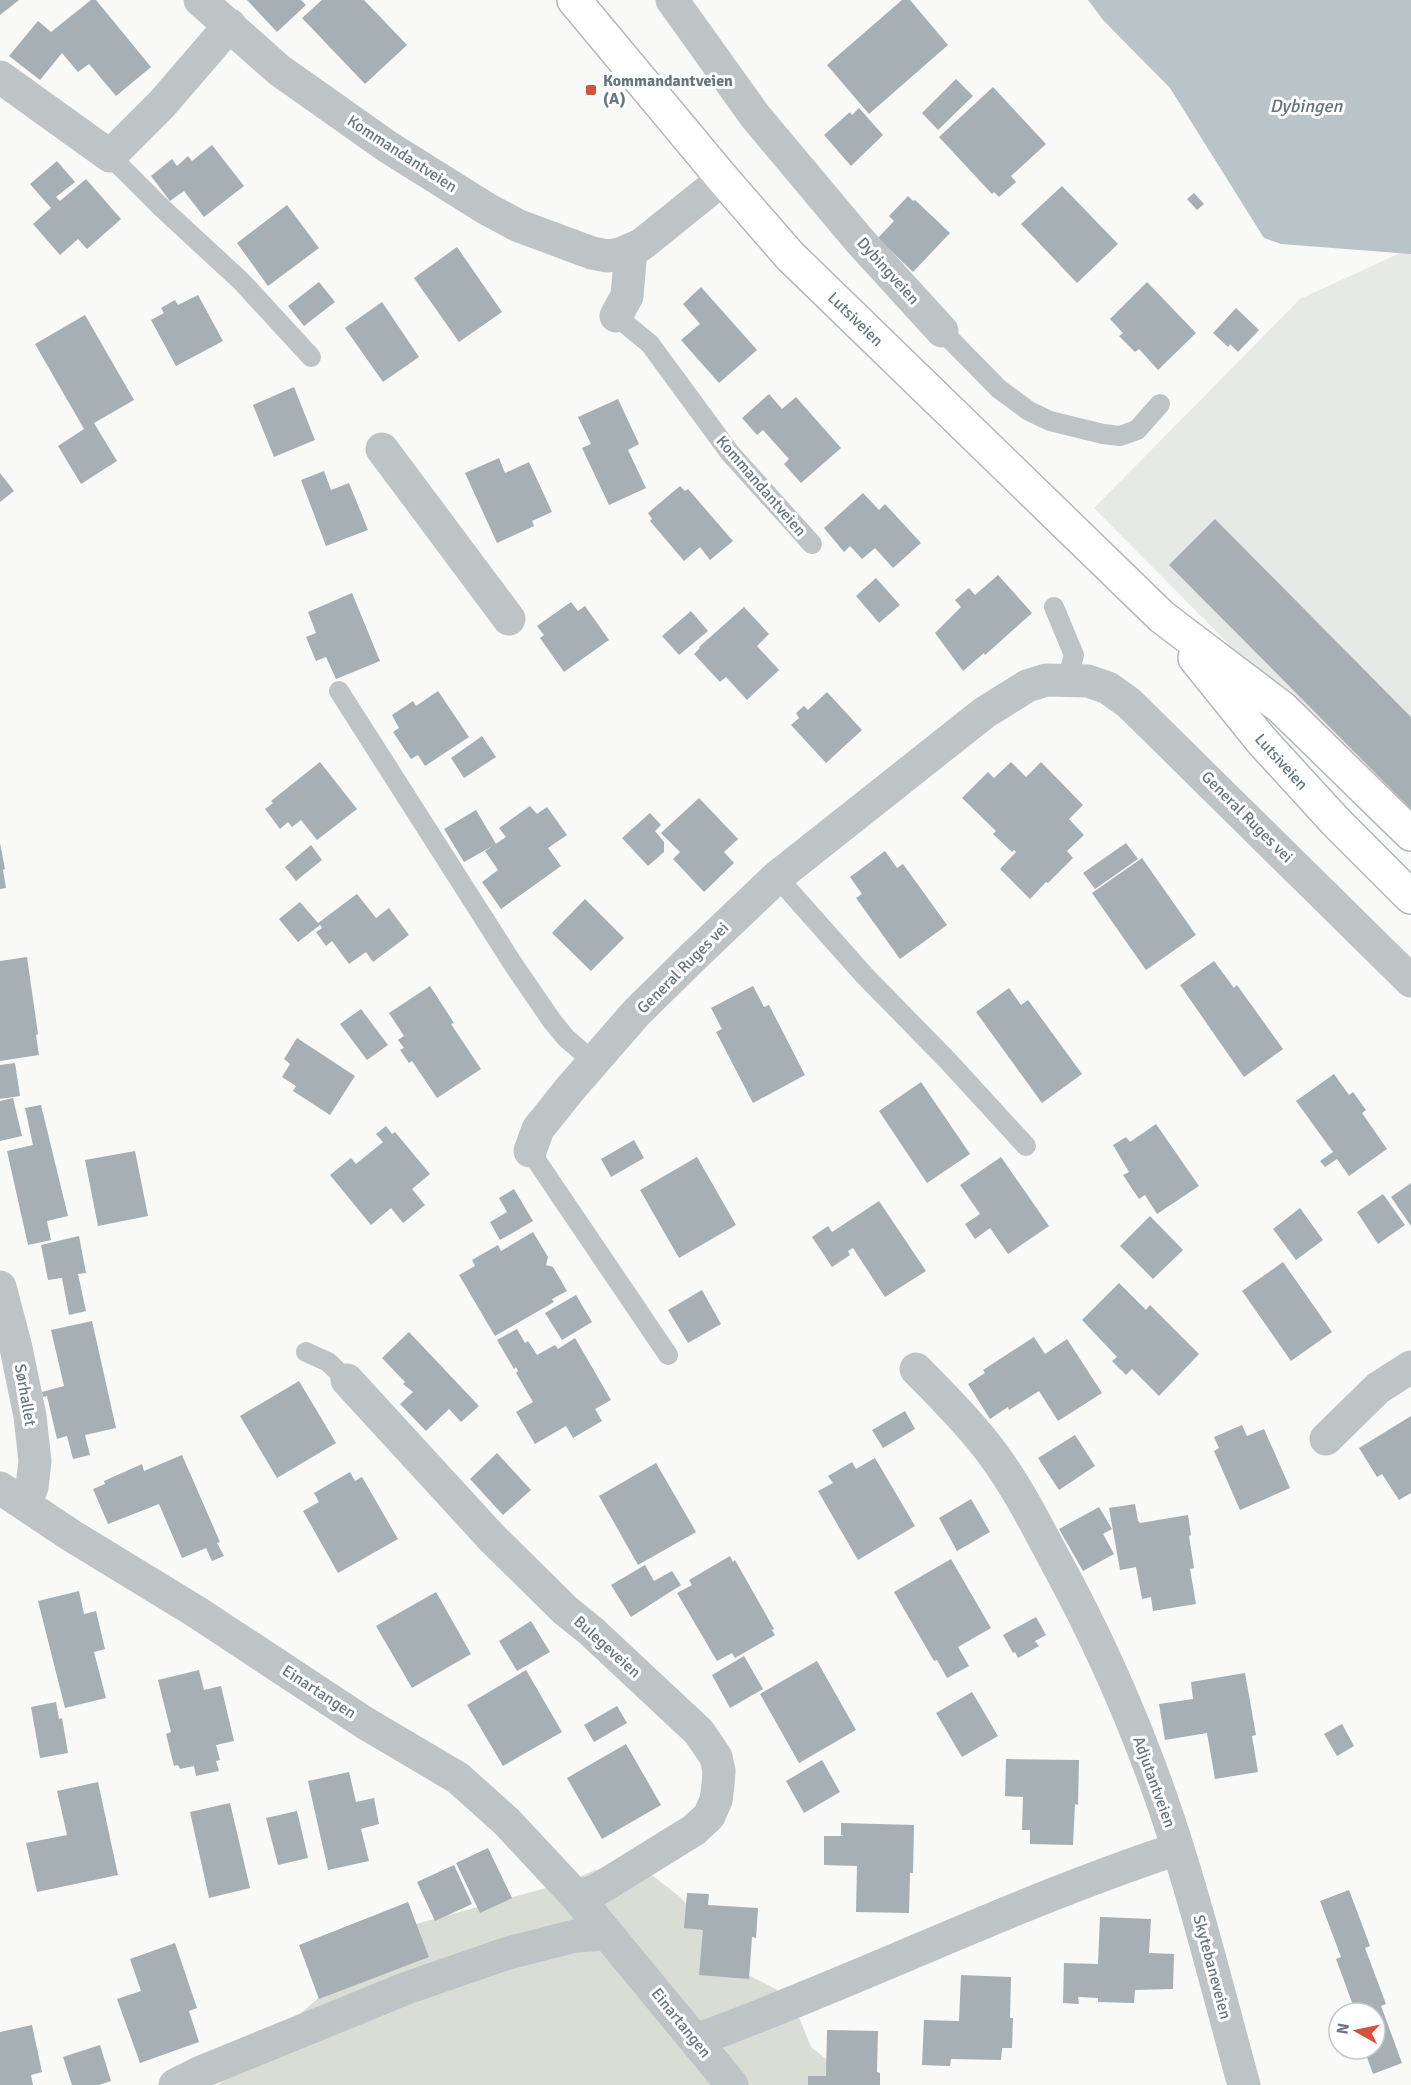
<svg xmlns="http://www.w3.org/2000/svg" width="1411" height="2085" font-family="Signika,sans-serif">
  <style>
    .built { fill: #e7e9e7 }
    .green { fill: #d9ddd6 }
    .water { fill: #b8c4c7 }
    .building { fill: #a6afb3 }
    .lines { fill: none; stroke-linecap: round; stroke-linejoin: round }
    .primary-casing { stroke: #b2b8bb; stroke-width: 36 }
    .service { stroke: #bec3c6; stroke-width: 20 }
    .minor { stroke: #bec3c6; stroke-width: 33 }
    .primary { stroke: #fff; stroke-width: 33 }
    .poi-dot { fill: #d5523b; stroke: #fff; stroke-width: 2 }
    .labels { text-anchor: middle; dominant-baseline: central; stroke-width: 6; stroke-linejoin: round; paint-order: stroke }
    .poi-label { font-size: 16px; font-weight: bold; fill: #66777f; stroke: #fff; text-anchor: start }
    .street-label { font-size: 16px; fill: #66777f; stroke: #fff }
    .water-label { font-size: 18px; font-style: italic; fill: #617579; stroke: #fff }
  </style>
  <rect width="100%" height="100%" fill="#f9f9f7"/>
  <path class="built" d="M1411,248V828L1094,508L1300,299Z"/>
  <path class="green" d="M625,1868L653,1876L680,1897L748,1975L776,1989L796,2010L811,2047L859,2085H218L398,1929L568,1882L595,1870Z"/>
  <path class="water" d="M1088,0H1411V254L1281,244L1264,238L1170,88L1103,20Z"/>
  <path class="building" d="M0,0H19L0,15Z
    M91,0H96L151,67L116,96L89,64L78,72L62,53L40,80L9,56L38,21L51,32Z
    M247,0H301L306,5L277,32Z
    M322,0H364L407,45L365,84L302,18Z
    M902,0H910L948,45L869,114L827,65Z
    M956,79L973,96L938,130L922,113Z
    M993,87L1046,144L1011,176L1016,182L999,197L994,192L992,194L939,137Z
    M859,108L883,135L851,166L824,135L850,112L852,115Z
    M212,145L244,186L204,217L184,191L170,201L151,176L172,159L177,166L188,156L192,161Z
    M57,161L75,182L56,197L60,201L86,179L121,219L87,249L78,239L60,255L33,224L51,208L30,184Z
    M1062,186L1118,244L1077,283L1021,224Z
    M1194,193L1204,204L1197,210L1187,199Z
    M908,196L913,201L915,200L950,233L913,272L878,238L894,221L889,216Z
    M287,205L319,248L268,286L237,243Z
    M457,247L502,312L459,342L414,278Z
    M319,282L335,302L304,326L288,306Z
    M1147,282L1196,333L1158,370L1139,349L1135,352L1119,336L1123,333L1110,319Z
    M701,287L757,350L719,383L681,340L700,324L683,304Z
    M198,295L223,341L176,366L151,320L164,313L161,308L175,300L178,305Z
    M382,302L419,357L383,382L345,328Z
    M1236,308L1259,330L1238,352L1230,344L1228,347L1213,333Z
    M85,315L134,400L94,423L117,461L81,484L58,446L84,429L35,344Z
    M294,387L315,440L274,457L253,405Z
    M769,394L782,409L796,397L841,448L801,483L784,464L789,459L763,430L757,435L742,418Z
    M618,399L639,444L628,450L646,488L609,505L582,448L591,444L578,417Z
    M499,458L505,473L529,462L552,512L532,521L534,526L497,543L465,473Z
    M324,471L331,490L349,483L368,530L326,546L301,480Z
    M0,473L14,491L0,502Z
    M680,486L685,491L688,489L733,541L710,560L700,547L684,561L650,521L652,519L648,513Z
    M863,493L879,510L885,504L921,543L893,568L875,548L862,559L850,546L844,552L824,528Z
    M1215,519L1411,717V809L1169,565Z
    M998,575L1032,613L985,655L984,653L963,671L935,633L961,607L955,600L969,588L975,595Z
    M876,578L900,605L879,623L856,596Z
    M352,593L380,661L336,679L326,657L316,661L306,637L316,633L308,612Z
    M571,602L578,611L585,606L609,640L564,672L540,638L544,635L537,626Z
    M744,607L769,634L757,646L779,670L747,700L726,677L720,682L694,654L700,648L699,647Z
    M691,611L708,631L679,655L662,636Z
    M438,691L469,737L425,766L418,755L411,759L393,732L399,728L392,715L413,701L416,706Z
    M827,692L862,730L826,763L791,725L799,718L796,713L804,706L808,710Z
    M482,736L496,757L464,778L451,758Z
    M320,762L357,809L317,840L301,820L292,827L288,822L280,829L265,809L273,803L271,801Z
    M1011,762L1026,777L1041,762L1083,805L1069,819L1084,835L1067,851L1073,858L1048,883L1046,882L1030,899L1000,869L1016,852L1014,850L1012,852L993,834L996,831L962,798L988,772L994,778Z
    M699,798L738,839L724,852L734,863L704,892L673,859L680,852L661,833Z
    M530,806L537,814L547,807L567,835L548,848L561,866L501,909L482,882L498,870L485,851L506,837L499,828Z
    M476,810L496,844L464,862L444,829Z
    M650,813L661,825L655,831L664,842V852L648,866L622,838Z
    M0,843L5,869L3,870L6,888L0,889Z
    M1126,843L1138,859L1095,889L1083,873Z
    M311,845L322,860L296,881L285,867Z
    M885,851L897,868L903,864L947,925L900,959L856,898L862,894L850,877Z
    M1142,858L1196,935L1146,970L1092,893Z
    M357,894L376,918L389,908L409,935L373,962L366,952L349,964L332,941L326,946L316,932L322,928L320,925L298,942L279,919L300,902L318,923Z
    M585,899L624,938L591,971L552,933Z
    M27,957L38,1034L36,1035L39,1055L0,1061V961Z
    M1214,961L1234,988L1237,985L1283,1049L1244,1077L1180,985Z
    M430,986L454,1023L451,1024L481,1069L437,1098L412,1061L409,1063L400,1050L404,1048L398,1040L404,1036L389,1013Z
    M753,986L764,1007L769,1005L805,1075L753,1103L716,1032L722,1029L711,1008Z
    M1009,988L1021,1005L1028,1000L1082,1074L1042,1103L976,1012Z
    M361,1009L388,1045L367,1060L340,1024Z
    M297,1038L355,1076L330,1115L293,1091L296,1086L282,1077L290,1064L284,1059Z
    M15,1063L20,1096L0,1099V1065Z
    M1334,1074L1349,1095L1353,1092L1366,1110L1362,1113L1387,1149L1349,1176L1337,1159L1325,1167L1320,1161L1333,1152L1296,1101Z
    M921,1082L970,1154L927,1183L879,1111Z
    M13,1098L22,1136L0,1141V1101Z
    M41,1105L68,1216L47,1221L51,1240L28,1245L7,1151L33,1145L25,1108Z
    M1156,1124L1199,1186L1157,1214L1145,1195L1139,1199L1123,1175L1129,1172L1113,1145L1126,1137L1130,1142Z
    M386,1126L392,1134L395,1132L430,1174L412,1189L425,1205L403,1223L391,1208L371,1225L330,1175L351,1158L356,1164L383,1142L376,1134Z
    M634,1140L644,1158L611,1177L601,1159Z
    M135,1151L148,1216L98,1226L85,1160Z
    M697,1157L736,1225L679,1258L640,1190Z
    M1001,1157L1049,1226L1008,1254L990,1228L975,1239L965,1224L980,1214L960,1185Z
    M1411,1183V1226L1391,1197Z
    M514,1189L533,1221L500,1240L490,1222L507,1212L499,1198Z
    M1383,1194L1405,1225L1378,1244L1357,1212Z
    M879,1201L926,1271L885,1297L853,1248L848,1251L850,1255L832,1267L812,1237L828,1226L832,1232Z
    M1300,1208L1323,1240L1296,1260L1273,1229Z
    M1150,1216L1183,1250L1153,1279L1120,1246Z
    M533,1232L548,1257L546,1265L553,1267L567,1291L552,1299L554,1302L495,1336L459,1275L475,1266L472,1260L498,1245L501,1251Z
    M79,1236L86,1273L78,1274L86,1311L69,1315L62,1278L48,1280L41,1245Z
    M1283,1262L1332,1332L1291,1361L1242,1291Z
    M1119,1283L1146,1310L1150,1305L1199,1354L1159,1396L1132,1369L1126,1375L1112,1361L1117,1357L1082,1320Z
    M702,1290L721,1324L688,1343L668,1310Z
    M576,1295L592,1322L562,1340L545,1313Z
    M92,1321L116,1428L85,1435L90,1455L73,1459L67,1436L57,1439L47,1396L43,1397L42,1392L64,1386L51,1330Z
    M517,1329L525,1343L528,1341L537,1355L555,1345L558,1349L575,1338L611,1400L595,1409L602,1421L573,1438L566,1426L535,1444L516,1412L533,1402L516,1373L518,1371L516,1367L514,1369L497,1340Z
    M409,1332L479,1406L461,1422L449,1409L426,1431L400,1404L413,1392L403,1384L405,1382L382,1358Z
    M1034,1337L1045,1354L1067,1339L1102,1393L1058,1421L1039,1391L1009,1410L1008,1407L990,1419L968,1384L985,1373L983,1370Z
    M299,1381L336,1443L277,1478L240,1416Z
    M905,1411L915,1429L883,1448L872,1430Z
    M1411,1416V1493L1399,1500L1382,1474L1377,1477L1359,1448Z
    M1242,1425L1247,1436L1264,1429L1290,1488L1240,1510L1214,1451L1219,1448L1214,1437Z
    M1075,1435L1095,1466L1059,1490L1038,1458Z
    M497,1453L531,1490L503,1515L470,1479Z
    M182,1455L220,1542L217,1543L224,1556L212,1561L206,1548L182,1558L159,1504L108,1524L93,1489L105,1484L104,1481L142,1464L144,1471Z
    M875,1458L915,1526L858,1560L818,1491L833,1483L828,1476L852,1462L856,1469Z
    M656,1463L696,1532L638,1565L599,1496Z
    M350,1472L355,1481L362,1477L398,1539L338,1573L303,1511L319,1502L314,1493Z
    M971,1499L990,1532L957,1551L939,1518Z
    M1135,1504L1138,1521L1140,1523L1188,1515L1191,1535L1189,1536L1194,1568L1190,1569L1196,1604L1153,1611L1151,1597L1142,1599L1136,1567L1120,1570L1109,1508Z
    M1099,1507L1112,1529L1103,1534L1114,1554L1083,1571L1059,1529Z
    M730,1556L733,1562L735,1560L774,1629L772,1630L775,1635L735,1658L732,1653L717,1661L677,1593L692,1585L689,1580Z
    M951,1559L991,1628L958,1647L969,1666L947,1678L937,1660L934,1661L894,1592Z
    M645,1565L654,1581L672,1571L681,1585L631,1617L611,1585Z
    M79,1591L84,1614L96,1611L105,1649L94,1652L106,1698L65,1708L38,1601Z
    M436,1592L471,1654L412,1688L376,1626Z
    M1036,1617L1046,1635L1035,1641L1039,1646L1018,1658L1015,1652L1013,1653L1003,1635Z
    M531,1621L550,1652L517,1671L499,1641Z
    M744,1656L763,1689L730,1708L712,1675Z
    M817,1661L856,1730L799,1763L760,1694Z
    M199,1670L204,1690L221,1686L234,1741L216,1745L220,1760L216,1761L219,1771L196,1776L194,1766L180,1769L178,1765L174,1766L166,1734L171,1732L158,1680Z
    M526,1670L562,1732L503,1766L467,1705Z
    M1245,1673L1256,1735L1252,1736L1258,1772L1215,1779L1207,1733L1165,1740L1159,1704L1193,1699L1191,1682Z
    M972,1692L998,1736L962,1757L936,1713Z
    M56,1702L59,1719L62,1718L68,1753L40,1758L31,1707Z
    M617,1706L627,1723L594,1742L584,1725Z
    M1342,1724L1354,1746L1337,1756L1324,1734Z
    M626,1744L661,1805L602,1839L567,1778Z
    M1006,1759L1079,1760L1078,1805L1075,1804L1073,1845L1030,1844V1830H1022L1023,1797L1005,1796Z
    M822,1760L840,1792L804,1813L786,1781Z
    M349,1772L356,1802L374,1798L379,1824L361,1829L369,1861L328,1870L308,1781Z
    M98,1782L118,1875L37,1892L26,1843L67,1835L57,1791Z
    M230,1803L250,1888L209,1898L190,1812Z
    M297,1811L308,1858L278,1865L266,1818Z
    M841,1823L914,1825L913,1873H910L909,1913L856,1912L857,1866L824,1865V1836H844L841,1835Z
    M488,1848L512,1898L480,1913L456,1863Z
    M454,1865L472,1904L435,1921L417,1882Z
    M1349,1890L1370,1946L1365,1948L1386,2004L1381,2006L1402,2063L1373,2074L1364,2049H1375V2013H1356L1336,1959L1341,1957L1320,1901Z
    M687,1893L709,1894L708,1905L758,1908L756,1938L752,1937L749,1979L699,1975L703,1930L684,1928Z
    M408,1902L429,1957L319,1999L299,1945Z
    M1100,1917L1151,1919L1149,1953L1174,1954L1173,1989L1135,1990L1134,2003L1098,2002V1998L1078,1997L1079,2004L1063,2003L1064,1963L1098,1964Z
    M175,1943L197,2008L189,2011L199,2042L140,2063L117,1999L141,1991L130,1959Z
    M961,1975L1011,1977L1010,2018H1013L1012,2048H1002L1001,2060L951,2059L950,2066L922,2065L924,2020L959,2021Z
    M32,2025L42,2072L31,2075L33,2085H0V2032Z
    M827,2030L878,2031L877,2072L880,2073V2085H808V2076H826Z
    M100,2045L111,2081L99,2085H72L63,2057Z"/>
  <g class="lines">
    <defs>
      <g id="primary">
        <path id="s1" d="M574,0L723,179L790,256L1162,617L1282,708L1411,834"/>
        <path id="s2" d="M1195,658L1261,740L1336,822L1411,897"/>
      </g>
    </defs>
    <use href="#primary" class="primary-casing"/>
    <path class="service" d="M110,156L162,208L241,281L311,357
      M616,316L650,344L730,453L812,544
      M942,331L999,389L1029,411L1050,421L1103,434L1120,436L1137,430L1160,404
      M1054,607L1074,655L1067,680
      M339,691L513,964L552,1021L566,1038L595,1063
      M777,877L864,975L949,1062L1026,1146
      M530,1151L668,1355
      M306,1352L328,1362L347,1380"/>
    <path class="minor" d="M200,0L279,70L388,147L487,209L519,226L592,253L607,256L620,254L641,245L723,179
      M672,0L755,116L859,240L942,331
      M0,77L110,156L162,104L230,25
      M616,316L627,296L631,250
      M382,449L509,619
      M530,1151L538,1129L570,1089L637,1012L694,956L777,877L984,713L1027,686L1046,680L1088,681L1108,688L1129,703L1411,981
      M0,1287L16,1348L30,1416L35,1461L32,1487L25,1504
      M916,1369C942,1396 970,1423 992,1453C1016,1485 1036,1524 1054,1558C1098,1638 1138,1729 1167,1815C1197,1904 1219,1995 1244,2085
      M347,1380L492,1538L565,1610L591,1631L699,1732L716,1757L719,1771L718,1785L716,1800L709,1816L694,1830L597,1890L577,1897
      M1326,1439L1378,1388L1411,1367
      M0,1488L72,1536L195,1611L365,1723L458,1778L507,1822L577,1897L732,2085
      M696,2040C858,1981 1013,1903 1177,1849
      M175,2085L201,2072L407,1988L508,1953L575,1936L607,1934"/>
    <use href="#primary" class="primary"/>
  </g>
  <rect class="poi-dot" x="585" y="84" width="12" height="12" rx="3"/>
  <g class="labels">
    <g class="poi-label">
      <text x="603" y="81">Kommandantveien<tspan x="603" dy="18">(A)</tspan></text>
    </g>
    <g class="street-label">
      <text transform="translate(402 154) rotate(33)">Kommandantveien</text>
      <text transform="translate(888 271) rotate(48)">Dybingveien</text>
      <text stroke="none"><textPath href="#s1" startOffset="426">Lutsiveien</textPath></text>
      <text transform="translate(761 486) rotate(49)">Kommandantveien</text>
      <text stroke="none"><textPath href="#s2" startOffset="135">Lutsiveien</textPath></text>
      <text transform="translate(1247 817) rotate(45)">General Ruges vei</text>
      <text transform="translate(683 968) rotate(-45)">General Ruges vei</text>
      <text transform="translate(25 1395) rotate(80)">Sørhallet</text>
      <text transform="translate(607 1647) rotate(42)">Bulegeveien</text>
      <text transform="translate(319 1692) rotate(33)">Einartangen</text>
      <text transform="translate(1154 1782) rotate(70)">Adjutantveien</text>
      <text transform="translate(1212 1967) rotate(75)">Skytebaneveien</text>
      <text transform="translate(681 2023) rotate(51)">Einartangen</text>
    </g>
    <g class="water-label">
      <text x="1306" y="106">Dybingen</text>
    </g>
  </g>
  <g transform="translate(1357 2031) rotate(279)"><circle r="28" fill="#ffffff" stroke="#c2c9cc" stroke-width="1.5"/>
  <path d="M0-4.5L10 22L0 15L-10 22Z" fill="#d5523b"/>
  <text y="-9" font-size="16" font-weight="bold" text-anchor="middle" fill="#66777f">N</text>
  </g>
</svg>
